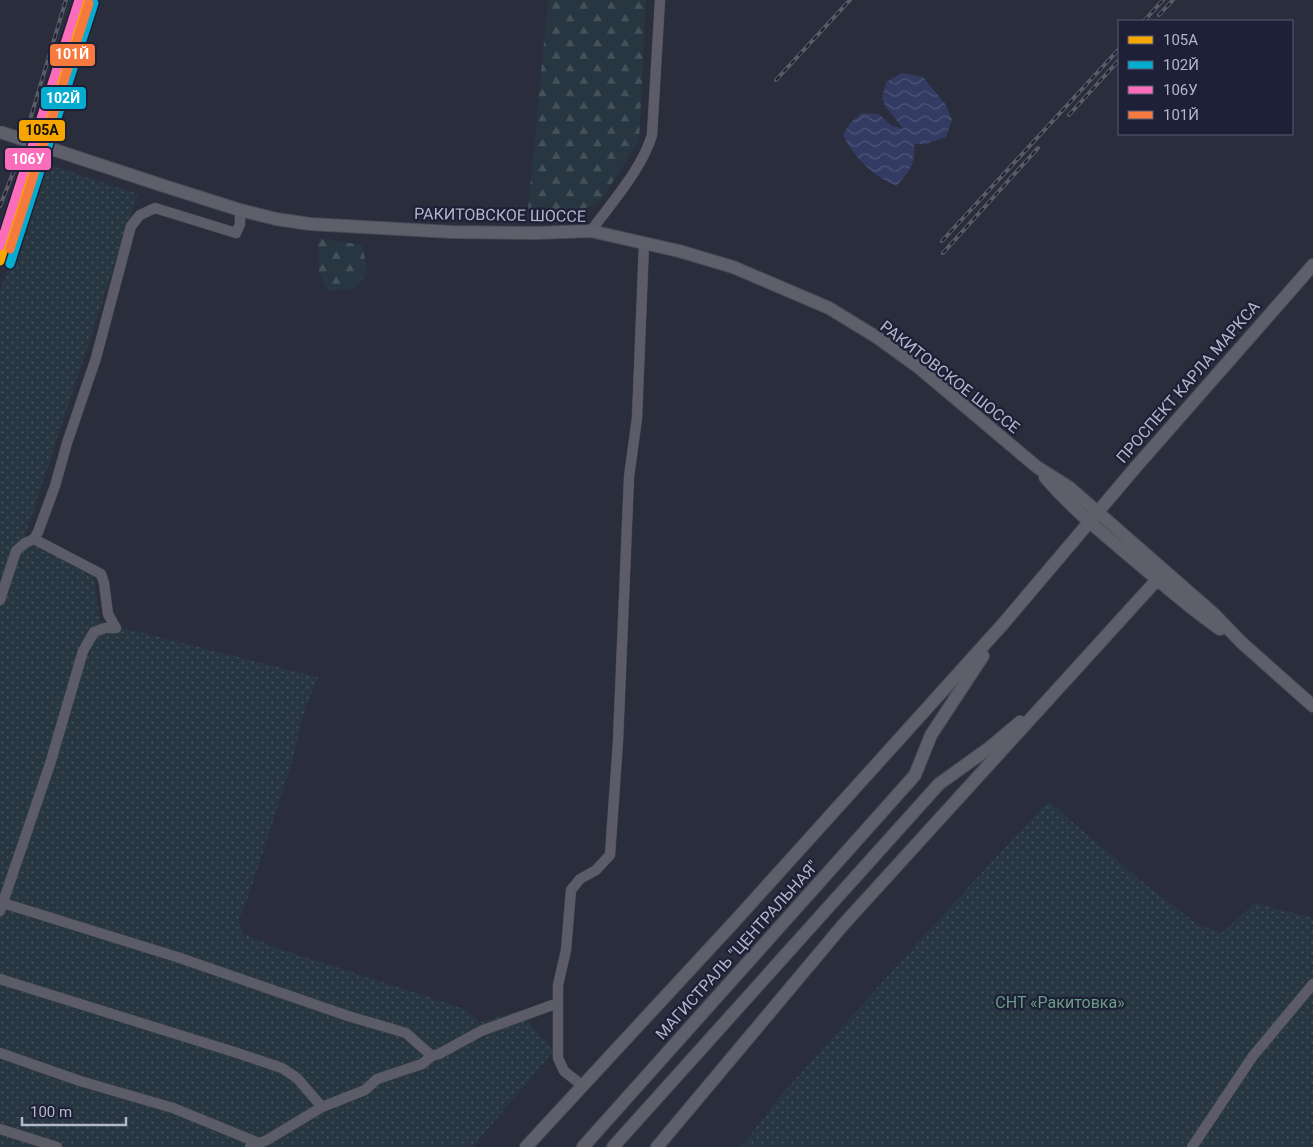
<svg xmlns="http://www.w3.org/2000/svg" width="1313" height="1147" font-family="Roboto,sans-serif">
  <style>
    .forest { fill: url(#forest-firs) }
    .park { fill: url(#park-dots) }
    .water { fill: url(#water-waves) }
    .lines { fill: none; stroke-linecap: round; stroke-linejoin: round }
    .minor-casing { stroke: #454751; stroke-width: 11 }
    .major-casing { stroke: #484a57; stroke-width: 14 }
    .minor { stroke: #5b5c68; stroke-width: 10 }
    .major { stroke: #5d5f6a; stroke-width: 12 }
    .rail-casing { stroke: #595b66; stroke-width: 4 }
    .rail { stroke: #1d2036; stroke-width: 2; stroke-dasharray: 5.5; stroke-linecap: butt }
    .major-bridge-casing { stroke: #484a57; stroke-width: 14; stroke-linecap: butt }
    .major-bridge { stroke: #5d5f6a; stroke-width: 12 }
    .rail-1-casing { stroke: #1d2036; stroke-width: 12 }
    .rail-2-casing { stroke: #1d2036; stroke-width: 12 }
    .rail-3-casing { stroke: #1d2036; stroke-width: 12 }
    .rail-4-casing { stroke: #1d2036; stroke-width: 12 }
    .rail-1 { stroke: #f7a600; stroke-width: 9 }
    .rail-2 { stroke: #06acd0; stroke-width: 9 }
    .rail-3 { stroke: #fb6dba; stroke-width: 9 }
    .rail-4 { stroke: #f6793e; stroke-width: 9 }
    .labels { text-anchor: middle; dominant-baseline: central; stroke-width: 4.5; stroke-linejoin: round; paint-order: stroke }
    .street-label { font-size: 16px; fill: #b4b7cb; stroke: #1d2036 }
    .park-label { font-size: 16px; fill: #6a9d84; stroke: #1d2036 }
    .line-badge { stroke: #1d2036; stroke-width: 2 }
    .badge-label { font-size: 14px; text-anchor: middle; font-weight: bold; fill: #fff }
    .pale-badge-label { font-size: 14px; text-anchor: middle; font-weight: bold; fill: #111 }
  </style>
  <defs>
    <pattern id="forest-firs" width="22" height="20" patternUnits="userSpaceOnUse" patternTransform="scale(1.25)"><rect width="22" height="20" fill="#273641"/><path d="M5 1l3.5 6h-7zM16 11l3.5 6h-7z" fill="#44515b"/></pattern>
    <pattern id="park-dots" width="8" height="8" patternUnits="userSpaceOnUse" patternTransform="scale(1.25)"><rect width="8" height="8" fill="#273641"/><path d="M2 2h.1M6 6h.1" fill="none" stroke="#44515b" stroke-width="1.8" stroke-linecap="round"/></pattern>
    <pattern id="water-waves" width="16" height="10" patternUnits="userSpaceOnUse" patternTransform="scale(1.25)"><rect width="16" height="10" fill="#343b63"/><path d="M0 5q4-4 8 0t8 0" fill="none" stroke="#4f5578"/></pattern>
  </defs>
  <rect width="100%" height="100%" fill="#2a2d3b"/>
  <path class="forest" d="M548,0H646L639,141L601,200L573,214L543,213L528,209Z
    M318,238L362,245L368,271L355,289L329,291L319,273Z"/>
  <path class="park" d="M43,163L138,194L24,539L94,577L100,622L318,677L302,718L292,763L249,895L239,919L242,933L277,948L447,1003L464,1009L480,1022L519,1011L554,1051L473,1147H0V291Z
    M1048,801L1139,879L1198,925L1222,933L1254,903L1313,918V1147H738L746,1141L777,1100L927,932Z"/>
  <path class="water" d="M902,73L923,77L946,105L952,120L946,137L926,144H914C916,163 909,173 896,186C872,175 854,158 843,135L850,123L862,113L879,114L891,125L903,129L886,107L882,98L886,82Z"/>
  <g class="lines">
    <defs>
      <path id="minor" d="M591,231C612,202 642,169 652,135L660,0
        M0,600L16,551L25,543L34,539
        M116,628L108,614L104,583L101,574L34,539L38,532L55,486L67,443L96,358L131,226L140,215L155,208L236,233L240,224V210
        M3,903L177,957L348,1016L406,1033L432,1056
        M0,911L50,764L83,651L94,632L105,628H116
        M0,979L234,1052L282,1068L297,1078L322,1107
        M0,1053L80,1081L173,1108L259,1143
        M583,1086L564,1071L558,1058V985L566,950L571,890L580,879L596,870L610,855L618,741L629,477L637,418L644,244
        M0,1129L57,1147
        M250,1147L267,1140L322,1107L365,1090L377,1079L422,1064L432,1056L439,1054L481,1031L558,1003
        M1192,1147L1253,1056L1313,984"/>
      <path id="major" d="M161,185L240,210L276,219L310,224L452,232L537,233L591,231L679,251L733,267L829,308L878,338L918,367L1037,467L1070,488L1214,614L1241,642L1313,706
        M1045,477C1073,510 1106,536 1139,564C1165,586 1192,610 1220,629
        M526,1147L735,921L1003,624L1135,468L1313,265
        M583,1147L915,775L931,735L983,656
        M613,1147L939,784L989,748L1020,722
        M657,1147L843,925L1165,571"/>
    </defs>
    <use href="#minor" class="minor-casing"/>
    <use href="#major" class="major-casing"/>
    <use href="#minor" class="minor"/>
    <use href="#major" class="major"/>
    <defs>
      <path id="rail" d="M1159,15L1173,0
        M1144,21L1163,0
        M776,80L850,0
        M1069,115L1119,60
        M0,206L17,163L66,0
        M942,241L1119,49
        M943,253L1038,148"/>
    </defs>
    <use href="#rail" class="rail-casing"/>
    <use href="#rail" class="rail"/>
    <defs>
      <path id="major-bridge" d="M0,132L161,185"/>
    </defs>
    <use href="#major-bridge" class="major-bridge-casing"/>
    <use href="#major-bridge" class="major-bridge"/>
    <defs>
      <path id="rail-1" d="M0,261L84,0"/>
      <path id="rail-2" d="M10,264L94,3"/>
      <path id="rail-3" d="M0,246L79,0"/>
      <path id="rail-4" d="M10,249L89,3"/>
    </defs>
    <use href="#rail-1" class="rail-1-casing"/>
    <use href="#rail-2" class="rail-2-casing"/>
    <use href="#rail-3" class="rail-3-casing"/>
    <use href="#rail-4" class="rail-4-casing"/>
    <use href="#rail-1" class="rail-1"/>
    <use href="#rail-2" class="rail-2"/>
    <use href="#rail-3" class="rail-3"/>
    <use href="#rail-4" class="rail-4"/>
  </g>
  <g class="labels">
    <g class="street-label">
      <text transform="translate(500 215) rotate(1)">РАКИТОВСКОЕ ШОССЕ</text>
      <text transform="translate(950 377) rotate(38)">РАКИТОВСКОЕ ШОССЕ</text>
      <text transform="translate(1188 382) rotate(-49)">ПРОСПЕКТ КАРЛА МАРКСА</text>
      <text transform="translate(737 950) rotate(-48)">МАГИСТРАЛЬ "ЦЕНТРАЛЬНАЯ"</text>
    </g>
    <g class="park-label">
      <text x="1060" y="1002">СНТ «Ракитовка»</text>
    </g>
  </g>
  <g class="line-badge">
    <rect x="49" y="43" width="47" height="24" rx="5" fill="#f6793e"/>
    <rect x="40" y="86" width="47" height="24" rx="5" fill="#06acd0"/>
    <rect x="18" y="119" width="48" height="23" rx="5" fill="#f7a600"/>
    <rect x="4" y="147" width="48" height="24" rx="5" fill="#fb6dba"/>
  </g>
  <g class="badge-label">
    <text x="72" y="59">101Й</text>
    <text x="63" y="103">102Й</text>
    <text x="28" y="164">106У</text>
  </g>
  <g class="pale-badge-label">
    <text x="42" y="135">105А</text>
  </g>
  <rect x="1118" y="20" width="175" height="115" fill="#1d2036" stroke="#595c72"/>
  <rect x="1128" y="36" width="25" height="8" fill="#f7a600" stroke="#595c72"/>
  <text x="1163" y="45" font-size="15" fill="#b4b7cb">105А</text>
  <rect x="1128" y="61" width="25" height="8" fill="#06acd0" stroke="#595c72"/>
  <text x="1163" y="70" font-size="15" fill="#b4b7cb">102Й</text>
  <rect x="1128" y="86" width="25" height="8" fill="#fb6dba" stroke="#595c72"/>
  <text x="1163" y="95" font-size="15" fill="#b4b7cb">106У</text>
  <rect x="1128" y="111" width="25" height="8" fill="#f6793e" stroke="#595c72"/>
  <text x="1163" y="120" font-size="15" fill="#b4b7cb">101Й</text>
  <path d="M22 1117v8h104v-8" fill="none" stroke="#b4b7cb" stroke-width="2.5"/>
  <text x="30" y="1117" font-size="15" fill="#b4b7cb" stroke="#1d2036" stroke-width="4" paint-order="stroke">100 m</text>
</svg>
